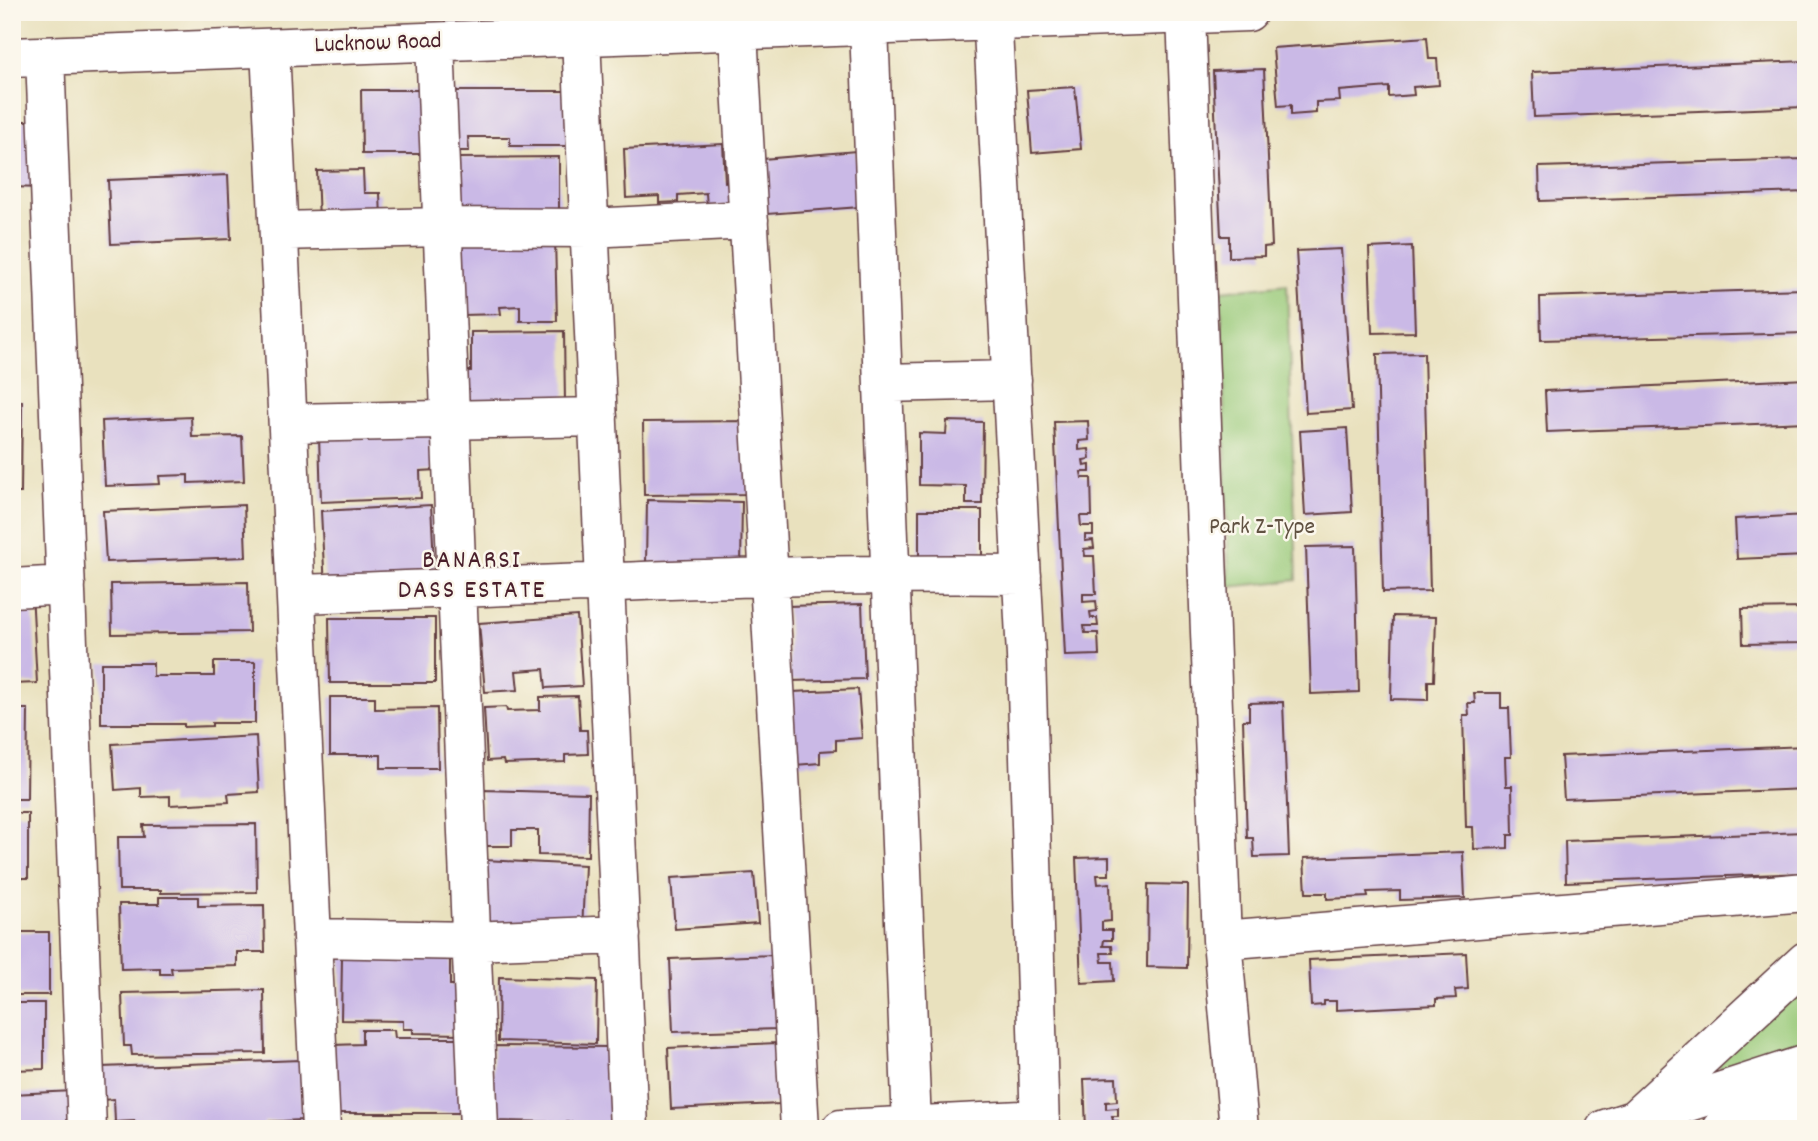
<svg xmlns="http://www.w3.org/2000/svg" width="1818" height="1141" font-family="Dekko,sans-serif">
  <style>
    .green { fill: #98c978; stroke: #717452; stroke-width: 2 }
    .building { fill: #cab9e6 }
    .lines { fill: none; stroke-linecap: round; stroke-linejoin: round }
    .minor-casing { stroke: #623c41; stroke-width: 41 }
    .minor { stroke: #fff; stroke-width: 38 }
    .labels { text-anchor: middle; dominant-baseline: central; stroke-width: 5; stroke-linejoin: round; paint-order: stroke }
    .street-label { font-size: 24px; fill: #4a1f2b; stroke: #fbf7ec }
    .park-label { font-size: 24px; fill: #615242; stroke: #fbf7ec }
    .neighbourhood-label { font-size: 26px; letter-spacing: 2px; fill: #4a1f2b; stroke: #fbf7ec }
  </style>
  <rect width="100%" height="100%" fill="#fbf7ec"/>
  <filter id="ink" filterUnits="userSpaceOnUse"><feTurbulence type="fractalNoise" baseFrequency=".0143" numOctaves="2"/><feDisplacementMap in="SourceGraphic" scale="14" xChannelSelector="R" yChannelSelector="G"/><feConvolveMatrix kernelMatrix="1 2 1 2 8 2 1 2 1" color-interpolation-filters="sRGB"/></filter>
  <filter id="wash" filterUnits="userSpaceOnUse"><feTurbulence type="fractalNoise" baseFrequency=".00686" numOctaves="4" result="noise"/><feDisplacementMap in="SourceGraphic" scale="28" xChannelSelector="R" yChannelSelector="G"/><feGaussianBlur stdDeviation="1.57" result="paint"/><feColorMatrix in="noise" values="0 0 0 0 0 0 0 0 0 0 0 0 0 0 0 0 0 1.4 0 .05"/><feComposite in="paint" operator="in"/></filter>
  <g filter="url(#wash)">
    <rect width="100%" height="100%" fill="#e9e1be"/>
    <path class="green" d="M1287,284L1297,580L1229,587L1221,291Z
      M1806,979V1048L1722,1072L1717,1061Z"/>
    <g id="blocks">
      <path class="building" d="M1427,37L1429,59H1437L1439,85L1413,87L1414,95L1389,97V87L1339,91L1340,101L1316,102V113L1291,115V105L1278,106L1273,48Z
        M1806,61V107L1534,117L1532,72Z
        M1264,69L1272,246L1264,247V256L1229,257V236H1221L1213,71Z
        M1075,87L1081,149L1032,153L1027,90Z
        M361,90H428L430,154H362Z
        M442,91H573V146H510V137H468L469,151H443Z
        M12,121H41L40,188L12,187Z
        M723,144L725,182L735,181L736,205L707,207L706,193L678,195V202L659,203V196L626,198L624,149Z
        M856,151L860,207L767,214L763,159Z
        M559,157V222H460L459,158Z
        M1806,159V192L1540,201L1539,167Z
        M363,170L364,193H380L381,219L319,221L317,171Z
        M228,175L231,239L111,244L108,180Z
        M555,237L557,321H520V306L500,307L501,314L463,315L461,239Z
        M1412,246L1415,332L1372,333L1369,248Z
        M1341,249L1352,410L1306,413L1296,251Z
        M1806,289V333L1541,340L1540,297Z
        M564,331L565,404L452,414L451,371H471V332Z
        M1424,353L1430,591L1383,592L1377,354Z
        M1806,379V422L1547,432L1545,391Z
        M12,401H22L21,493H12Z
        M191,417L192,437L242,436L244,481L188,483V475L159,476L160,484L105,486L102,421Z
        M751,421L752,494L644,495L643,422Z
        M947,421L983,422L982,504H966V486L919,485V433L946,434Z
        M1088,421L1089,440L1079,441V450L1089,449L1090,459L1083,460L1084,466L1090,465V472H1081L1082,478H1091L1092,516H1080L1081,526H1093V535H1085V541L1093,540L1094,548L1084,549L1085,556H1094L1096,594H1083V602L1096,601L1097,611L1090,612L1091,618H1097L1098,626H1084L1085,633H1098L1099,655L1065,656L1054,422Z
        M1347,428L1352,512L1305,515L1300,431Z
        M436,432L437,470L420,471L421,498L321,502L319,436Z
        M647,500L742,502L741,567L646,565Z
        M244,505L246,557L106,562L103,511Z
        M431,505L435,582L325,588L321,511Z
        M919,510H982V565L919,564Z
        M1806,515V556L1737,559L1735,519Z
        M1355,546L1359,692L1311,694L1306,547Z
        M248,582L249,632L112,634L111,584Z
        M32,592L37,683L12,684V593Z
        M862,604L865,679L790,681L787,606Z
        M1806,608V643L1743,644L1742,609Z
        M577,616L582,686L546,688L544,669L516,671L518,690L485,692L479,623Z
        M1393,616L1436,617L1434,681H1428V700L1391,699Z
        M329,618H435V683H330Z
        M214,662H255V723H212V726L184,727V724H101V663H153V676H214Z
        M858,689L862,738L836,740V750L820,751V763L795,765L792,692Z
        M1474,693H1501V708H1509L1511,757H1505L1506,786H1512L1513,835H1508V848L1474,849L1473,827H1466L1463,715H1469L1468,703H1475Z
        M578,696L580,730H587L588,754L565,755V762L504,764L503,760L487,761L484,708L506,707L507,711L540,710V697Z
        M330,697H375V709L437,708L438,768H381V755H330Z
        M1283,702L1289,856L1254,857L1253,838H1247L1243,720H1249V703Z
        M12,709H28L27,799H12Z
        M256,736L259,792L228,794L229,802L170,805V796L141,797V788L115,790L112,744Z
        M1806,746V789L1564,799L1561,756Z
        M483,790L589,793L588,856L538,855V830H512V846H481Z
        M12,813H28V878H12Z
        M256,824L257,892L161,893V890H119L118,837H144L143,825Z
        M1806,832V873L1566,882L1565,841Z
        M1463,852L1465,898L1400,900V891L1367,892L1368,897L1327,899V893H1306L1304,858Z
        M1109,857V875H1097L1098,884L1110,883L1111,921L1102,922V930H1112V940H1104L1103,946H1112L1113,953H1101L1102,962H1113L1114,981L1081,983L1076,858Z
        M484,860L585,865L582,931L481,925Z
        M754,873L758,923L675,929L671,878Z
        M1148,884L1188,885L1187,968L1147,967Z
        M159,897H198V906L264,905L265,952H237V966L171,968L172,974H160V968L121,969L119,904H159Z
        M12,932H49V995H12Z
        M1466,953L1468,989L1455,990L1456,998L1436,999V1005L1336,1010V1001H1324V1005L1311,1006L1309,960Z
        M774,955L777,1029L673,1032L670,959Z
        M342,957L450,959V985H462L461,1034L413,1033V1029H403V1021L341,1020Z
        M499,977L597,980L596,1044L498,1041Z
        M264,990L265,1053L132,1055L131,1046H124L122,993Z
        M12,1003H44V1069L12,1070Z
        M362,1030H394L395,1038H468L469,1113H333V1045L362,1044Z
        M777,1043L780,1104L671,1109L668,1048Z
        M493,1046L610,1047V1123L493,1121Z
        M300,1060L302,1120L264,1122L265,1129H135V1121L115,1122L114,1099L102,1100L101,1067Z
        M1116,1078L1117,1101L1106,1102V1109L1118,1108V1116H1112L1113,1121H1118L1119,1127L1086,1129L1084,1079Z
        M73,1091V1129H12V1094Z"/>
    </g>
  </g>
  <g filter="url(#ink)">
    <use href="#blocks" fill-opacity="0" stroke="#623c41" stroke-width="2"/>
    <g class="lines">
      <defs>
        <path id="minor" d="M992,12L1026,656L1040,1129
          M1186,15L1222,940L1239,1129
          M869,27L912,1126
          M738,32L800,1129
          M581,37L629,1129
          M435,42L479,1129
          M270,48L321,1129
          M45,56L87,1129
          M12,57L1248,12
          M279,231L442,227L590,228L749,220
          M883,383L1012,380
          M288,423L598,417
          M12,588L66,585
          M296,594C538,586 780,572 1022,575
          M312,938L471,941L621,935
          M1222,940L1806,892
          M1636,1118L1806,961
          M841,1129L1040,1119
          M1605,1129L1806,1064
          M1722,1129L1806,1102"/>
      </defs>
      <use href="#minor" class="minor-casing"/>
      <use href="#minor" class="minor"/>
    </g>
  </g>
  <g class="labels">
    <g class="street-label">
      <text transform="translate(378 44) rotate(-2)">Lucknow Road</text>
    </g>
    <g class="park-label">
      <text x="1262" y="528">Park Z-Type</text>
    </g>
    <g class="neighbourhood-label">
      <text x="472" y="561">BANARSI<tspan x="472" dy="30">DASS ESTATE</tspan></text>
    </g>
  </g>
  <rect width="1818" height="1141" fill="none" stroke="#fbf7ec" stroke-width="42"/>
</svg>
